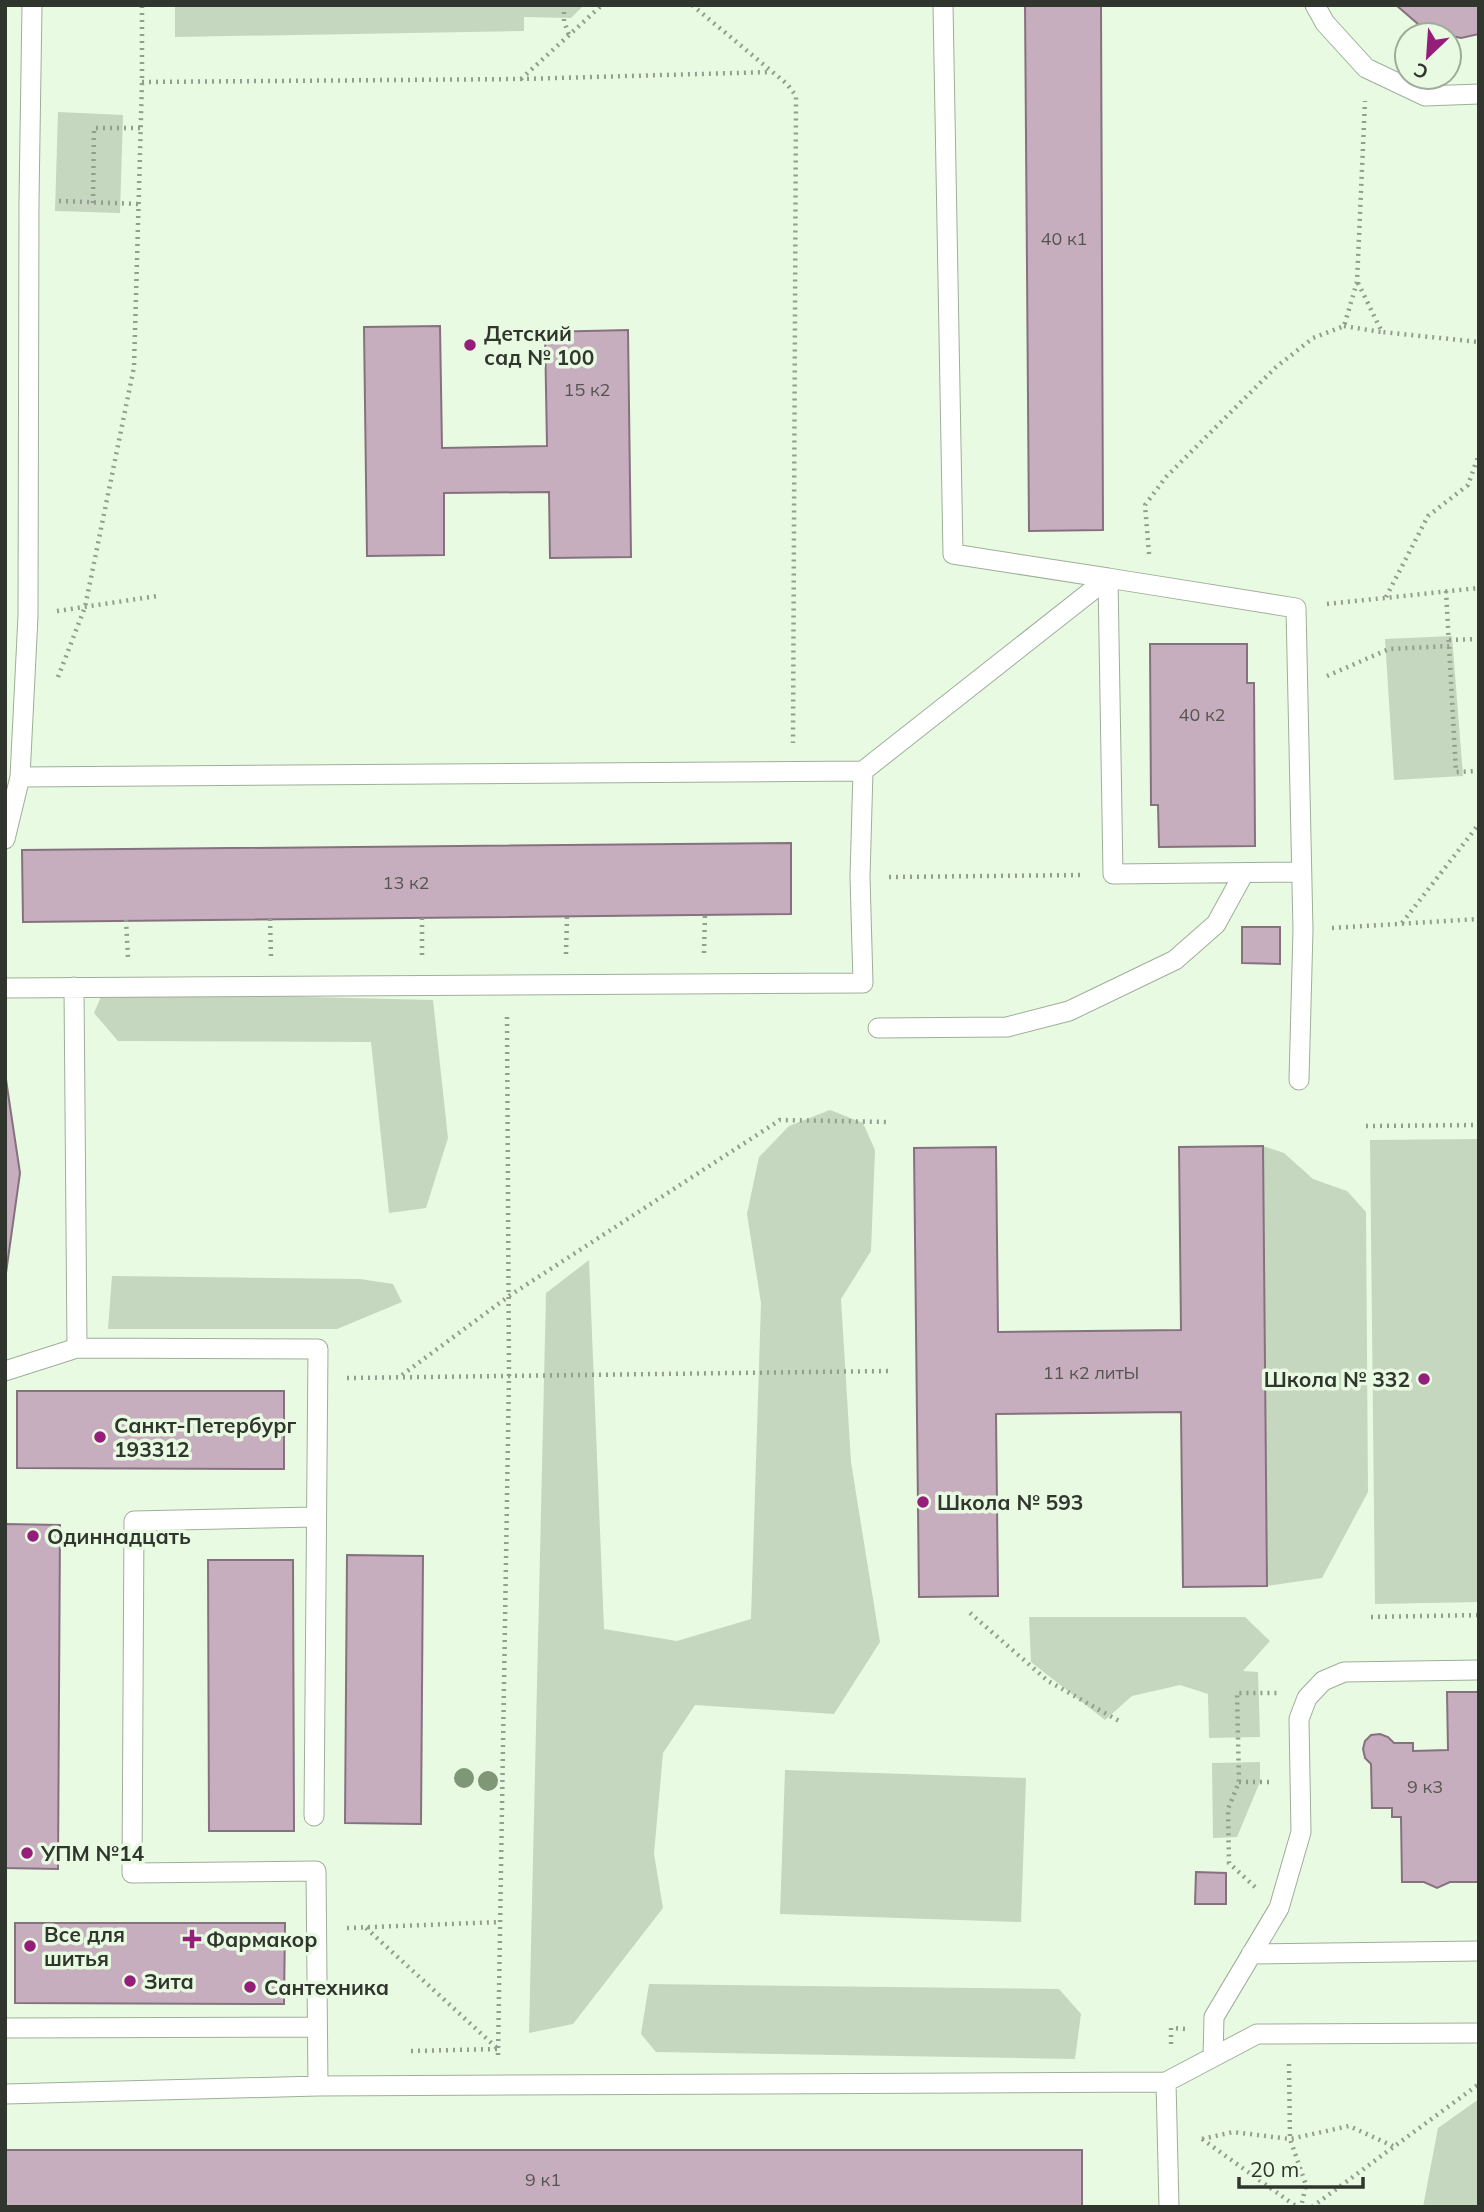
<svg xmlns="http://www.w3.org/2000/svg" width="1484" height="2212" font-family="Mulish,sans-serif">
  <style>
    .green { fill: #c5d7bf }
    .building { fill: #c6aebe; stroke: #86717f; stroke-width: 2 }
    .lines { fill: none; stroke-linecap: round; stroke-linejoin: round }
    .service-casing { stroke: #9fae99; stroke-width: 21 }
    .path { stroke: #929e8e; stroke-width: 4.5; stroke-dasharray: 2 5; stroke-linecap: butt }
    .service { stroke: #fff; stroke-width: 19 }
    .tree { fill: #7f9776 }
    .poi-dot { fill: #951e7b; stroke: #e9fae3; stroke-width: 2.5 }
    .labels { text-anchor: middle; dominant-baseline: central; stroke-width: 7; stroke-linejoin: round; paint-order: stroke }
    .number-label { font-size: 18px; fill: #565451 }
    .poi-label { font-size: 21px; font-weight: bold; fill: #30362d; stroke: #e9fae3; text-anchor: start }
  </style>
  <rect width="100%" height="100%" fill="#e9fae3"/>
  <path class="green" d="M175,5H584L571,18L524,17V31L175,37Z
    M58,112L123,115L120,213L55,211Z
    M1452,636L1463,776L1394,780L1385,639Z
    M103,992L433,1000L448,1138L426,1208L389,1213L371,1042L118,1041L94,1013Z
    M830,1110L863,1123L875,1150L871,1251L841,1299L851,1462L880,1642L834,1714L695,1705L663,1753L654,1854L663,1908L573,2024L529,2033L546,1293L589,1260L604,1629L677,1641L751,1619L761,1303L747,1214L759,1157L789,1126Z
    M1479,1139V1602L1375,1604L1370,1140Z
    M1263,1146L1284,1153L1313,1179L1347,1191L1366,1212L1368,1492L1322,1578L1267,1586Z
    M112,1276L360,1279L393,1284L402,1302L337,1329H108Z
    M1029,1617H1245L1270,1641L1243,1671L1258,1672L1260,1737L1209,1738L1208,1694L1180,1685L1132,1696L1105,1720L1031,1662Z
    M1260,1762V1782L1237,1837L1213,1838L1212,1763Z
    M785,1770L1026,1778L1021,1922L780,1914Z
    M649,1984L1059,1989L1081,2014L1075,2059L656,2052L641,2034Z
    M1479,2099V2207H1423L1438,2128Z"/>
  <path class="building" d="M1025,5H1101L1103,530L1029,531Z
    M1396,5H1479V34L1461,38L1425,30Z
    M440,326L442,448L547,446L545,332L628,330L631,557L550,558L549,492L444,493V555L367,556L364,327Z
    M1150,644H1247V683H1254L1255,846L1159,847L1158,805H1151Z
    M791,843V914L23,922L22,850Z
    M1242,927H1280V964L1242,963Z
    M5,1073L20,1173L6,1273H5Z
    M1263,1146L1267,1586L1183,1587L1181,1412L996,1414L998,1596L919,1597L914,1148L996,1147L998,1332L1181,1330L1179,1147Z
    M17,1391H284V1469L17,1468Z
    M5,1524L60,1525L58,1869L5,1868Z
    M347,1555L423,1556L421,1824L345,1823Z
    M208,1560H293L294,1831H209Z
    M1447,1692H1479V1882H1450L1437,1888L1424,1882H1402L1401,1817H1392V1808H1372L1371,1764L1365,1758L1363,1749L1365,1741L1371,1735L1380,1734L1388,1737L1394,1743H1413V1751L1448,1750Z
    M1196,1872L1226,1873V1904H1195Z
    M15,1923H285L284,2004L15,2003Z
    M5,2150H1082V2207H5Z"/>
  <g class="lines">
    <defs>
      <path id="service" d="M1315,5L1325,23L1366,68L1425,96L1479,94
        M20,777L863,771L1108,578L953,554L943,5
        M5,839L20,777L28,616L29,201L32,5
        M74,987L77,1348
        M5,988L863,983L860,877L863,771
        M878,1028L1007,1027L1069,1011L1175,960L1216,924L1244,873
        M1299,1080L1303,930L1296,608L1108,578L1113,874L1301,872
        M5,1371L77,1348L318,1349L314,1816
        M315,1517L134,1521L132,1873L316,1871L318,2086
        M1251,1954L1479,1951
        M5,2028L317,2027
        M1213,2057L1214,2017L1279,1908L1301,1832L1299,1719L1307,1698L1323,1681L1344,1672L1479,1670
        M1166,2082L1169,2207
        M5,2094L318,2086L1166,2082L1257,2034L1479,2033"/>
    </defs>
    <use href="#service" class="service-casing"/>
    <path class="path" d="M564,5V21L569,35
      M692,5L787,84L796,96L793,743
      M521,79L602,5
      M142,82L521,79L771,72
      M59,201L139,204
      M93,203L94,128H141
      M1358,283L1382,332L1479,342
      M1344,326L1381,332
      M1149,554L1145,505L1166,477L1275,368L1313,338L1344,326L1357,282L1365,101
      M1446,591L1456,772L1479,771
      M1386,597L1428,516L1468,485L1479,454
      M1327,604L1479,588
      M57,611L157,596
      M1449,640L1479,639
      M1327,676L1389,649L1449,646
      M58,677L85,607L134,367L142,82V5
      M889,877L1084,875
      M422,918V955
      M270,919L271,957
      M126,920L128,958
      M1402,923L1479,824
      M1332,928L1479,919
      M704,953L705,915
      M566,954L567,916
      M1366,1126L1479,1125
      M402,1375L509,1296L780,1120L890,1122
      M347,1378L889,1371
      M970,1613L1048,1681L1119,1721
      M1371,1617L1479,1615
      M1239,1782H1271
      M1255,1887L1229,1863L1228,1809L1239,1782L1237,1693H1277
      M347,1928L500,1922
      M366,1928L498,2049
      M1171,2044V2028L1185,2029
      M411,2051L498,2049
      M498,2055L509,1375L507,1014
      M1289,2064L1290,2139L1306,2185L1301,2207
      M1202,2139L1233,2132L1290,2139L1349,2126L1393,2146
      M1202,2139L1297,2207
      M1312,2207L1479,2084"/>
    <use href="#service" class="service"/>
  </g>
  <g class="tree">
    <circle cx="464" cy="1778" r="10"/>
    <circle cx="488" cy="1781" r="10"/>
  </g>
  <g class="poi-dot">
    <circle cx="470" cy="345" r="7"/>
    <circle cx="1424" cy="1379" r="7"/>
    <circle cx="100" cy="1437" r="7"/>
    <circle cx="923" cy="1502" r="7"/>
    <circle cx="33" cy="1536" r="7"/>
    <circle cx="27" cy="1853" r="7"/>
    <path d="M188.5 1928.5h7v7h7v7h-7v7h-7v-7h-7v-7h7z"/>
    <circle cx="30" cy="1946" r="7"/>
    <circle cx="130" cy="1981" r="7"/>
    <circle cx="250" cy="1987" r="7"/>
  </g>
  <g class="labels">
    <g class="number-label">
      <text x="1064" y="238">40 к1</text>
      <text x="587" y="389">15 к2</text>
      <text x="1202" y="714">40 к2</text>
      <text x="406" y="882">13 к2</text>
      <text x="1091" y="1372">11 к2 литЫ</text>
      <text x="1425" y="1786">9 к3</text>
      <text x="543" y="2179">9 к1</text>
    </g>
    <g class="poi-label">
      <text x="484" y="333">Детский<tspan x="484" dy="24">сад № 100</tspan></text>
      <text x="1410" y="1379" text-anchor="end">Школа № 332</text>
      <text x="114" y="1425">Санкт-Петербург<tspan x="114" dy="24">193312</tspan></text>
      <text x="937" y="1502">Школа № 593</text>
      <text x="47" y="1536">Одиннадцать</text>
      <text x="41" y="1853">УПМ №14</text>
      <text x="44" y="1934">Все для<tspan x="44" dy="24">шитья</tspan></text>
      <text x="206" y="1939">Фармакор</text>
      <text x="144" y="1981">Зита</text>
      <text x="264" y="1987">Сантехника</text>
    </g>
  </g>
  <rect width="1484" height="2212" fill="none" stroke="#30362d" stroke-width="14"/>
  <g transform="translate(1428 56) rotate(205)"><circle r="33" fill="#e9fae3" stroke="#9fac9a" stroke-width="2"/>
  <path d="M0-5L12 26L0 18L-12 26Z" fill="#951e7b"/>
  <text y="-10" font-size="19" font-weight="bold" text-anchor="middle" fill="#30362d">С</text>
  </g>
  <path d="M1239 2177v10h124v-10" fill="none" stroke="#30362d" stroke-width="3.5"/>
  <text x="1250" y="2177" font-size="21" fill="#30362d" stroke="#e9fae3" stroke-width="5" paint-order="stroke">20 m</text>
</svg>
